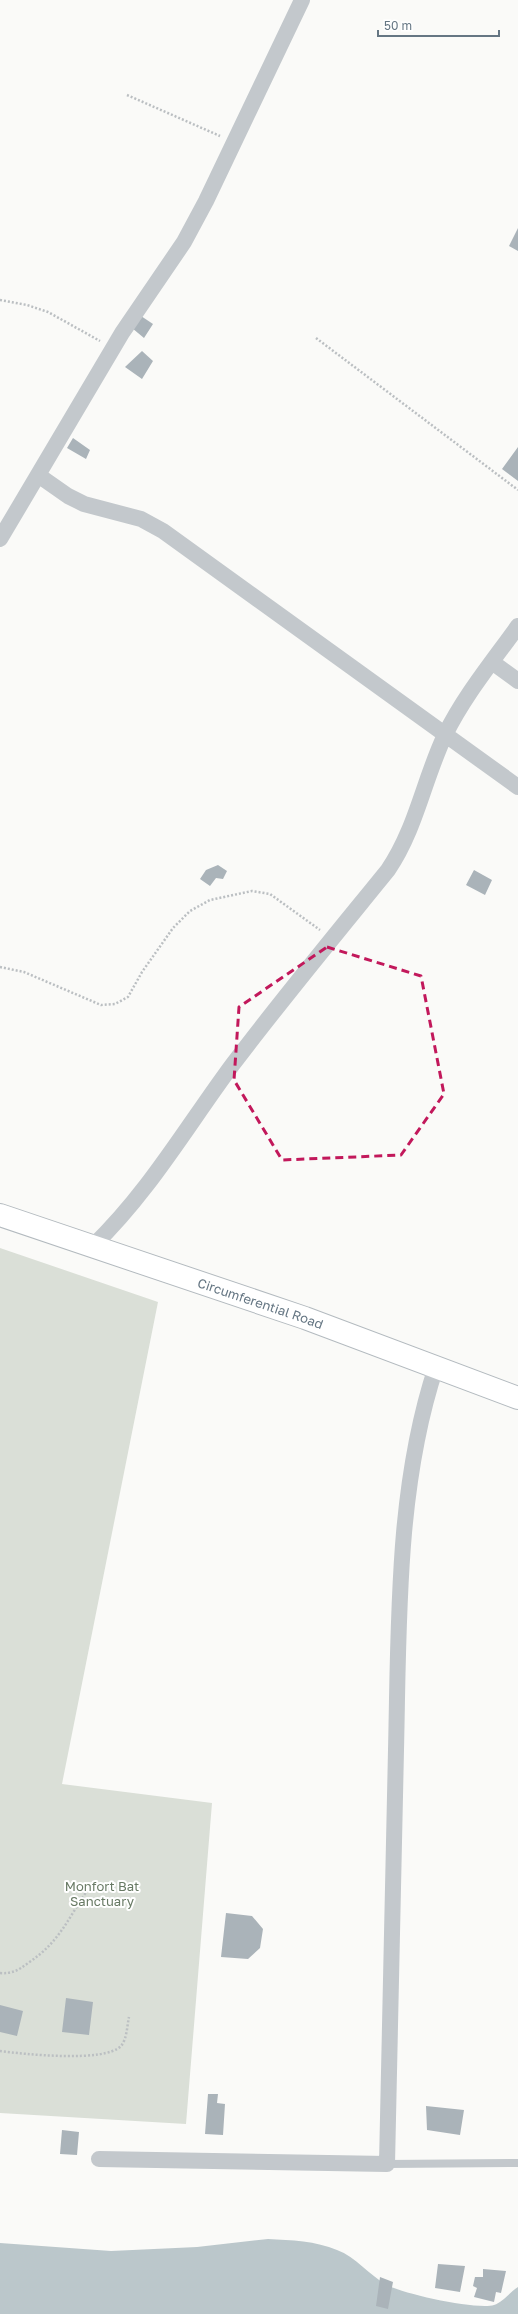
<svg xmlns="http://www.w3.org/2000/svg" width="518" height="2314" font-family="'Golos Text',sans-serif">
  <style>
    .green { fill: #dadfd7 }
    .water { fill: #bbc7cb }
    .building { fill: #aab3b9 }
    .lines { fill: none; stroke-linecap: round; stroke-linejoin: round }
    .secondary-casing { stroke: #b3babf; stroke-width: 24 }
    .path { stroke: #bbbfc2; stroke-width: 2.5; stroke-dasharray: 2 2; stroke-linecap: butt }
    .service { stroke: #c3c8cc; stroke-width: 8 }
    .minor { stroke: #c3c8cc; stroke-width: 16 }
    .secondary { stroke: #fff; stroke-width: 22 }
    .marked { fill: none; stroke: #c2185b; stroke-width: 3; stroke-dasharray: 8 5; stroke-linejoin: round }
    .labels { text-anchor: middle; dominant-baseline: central; stroke-width: 4; stroke-linejoin: round; paint-order: stroke }
    .street-label { font-size: 13px; fill: #657683; stroke: #fff }
    .park-label { font-size: 13px; fill: #687a64; stroke: #fff }
  </style>
  <rect width="100%" height="100%" fill="#fafaf8"/>
  <path class="green" d="M0,1248L158,1302L62,1784L212,1803L186,2124L0,2113Z"/>
  <path class="water" d="M268,2239C291,2240 316,2241 337,2250C356,2257 369,2275 387,2285C403,2294 477,2310 494,2305C503,2302 510,2292 518,2287V2314H0V2243L111,2251L197,2247Z"/>
  <path class="building" d="M518,228V251L509,246Z
    M141,316L153,324L144,338L132,328Z
    M142,351L153,361L142,379L125,367Z
    M73,438L90,450L86,459L67,448Z
    M518,447V481L502,469Z
    M218,865L227,871L223,879L216,878L210,886L200,879L206,870Z
    M474,870L492,880L485,895L466,885Z
    M226,1913L252,1916L263,1929L260,1948L248,1959L221,1957Z
    M66,1998L93,2002L89,2035L62,2032Z
    M0,2005L23,2011L17,2036L0,2032Z
    M208,2094H218L217,2103L225,2104L223,2135L205,2134Z
    M426,2106L464,2110L460,2135L427,2130Z
    M62,2130L79,2132L77,2155L60,2154Z
    M438,2264L465,2266L460,2292L435,2288Z
    M483,2269L506,2271L501,2293L496,2292L494,2302L474,2297L477,2288L473,2286L475,2277H483Z
    M380,2277L393,2282L388,2309L376,2306Z"/>
  <g class="lines">
    <defs>
      <g id="secondary">
        <path id="s1" d="M0,1215L305,1318L518,1398"/>
      </g>
    </defs>
    <use href="#secondary" class="secondary-casing"/>
    <path class="path" d="M127,95L220,136
      M0,300L27,305L48,312L100,341
      M316,338L518,490
      M0,967L24,972L101,1005L115,1004L128,997L142,972L173,928L190,911L210,900L252,891L270,894L320,930
      M0,1973C12,1974 19,1970 28,1963C60,1942 68,1918 89,1888
      M0,2051C23,2054 105,2063 121,2046C127,2039 127,2026 129,2017"/>
    <path class="service" d="M387,2164L518,2163"/>
    <path class="minor" d="M38,475L68,496L84,504L141,519L163,531L518,787
      M0,539L122,333L184,242L206,201L302,0
      M492,662L518,681
      M93,1246C149,1192 187,1126 233,1064C283,998 336,934 388,870C416,829 424,779 445,735C464,696 493,661 518,626
      M99,2159L387,2164C390,2026 393,1888 396,1750C399,1624 396,1487 436,1367"/>
    <use href="#secondary" class="secondary"/>
  </g>
  <path class="marked" d="M327,947L421,976L444,1094L401,1155L282,1160L234,1080L239,1007Z"/>
  <g class="labels">
    <g class="street-label">
      <text stroke="none"><textPath href="#s1" startOffset="275">Circumferential Road</textPath></text>
    </g>
    <g class="park-label">
      <text x="102" y="1886">Monfort Bat<tspan x="102" dy="15">Sanctuary</tspan></text>
    </g>
  </g>
  <path d="M378 30v6h121v-6" fill="none" stroke="#657683" stroke-width="2"/>
  <text x="384" y="30" font-size="12" fill="#657683" stroke="#ffffff" stroke-width="3" paint-order="stroke">50 m</text>
</svg>
